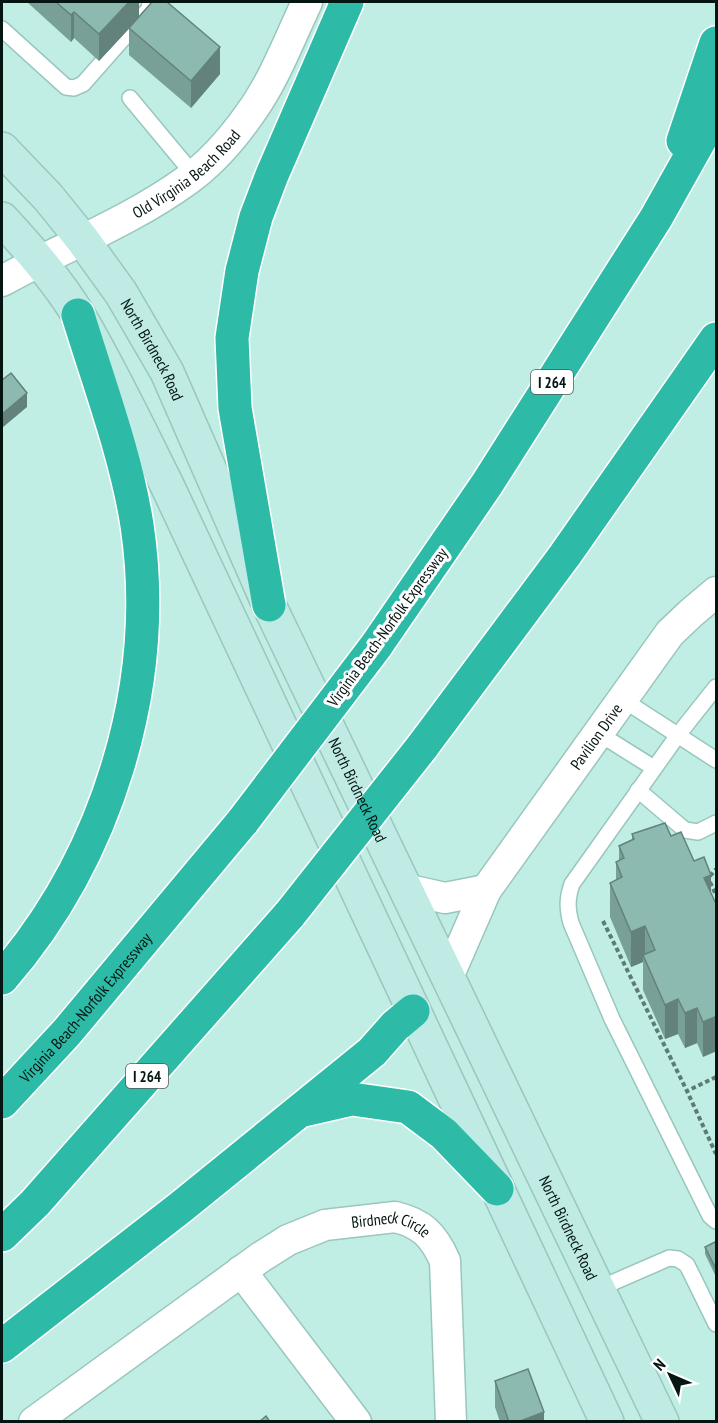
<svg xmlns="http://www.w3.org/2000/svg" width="718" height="1423" font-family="'PT Sans Narrow',sans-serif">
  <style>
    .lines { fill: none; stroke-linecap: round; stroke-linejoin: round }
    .service-casing { stroke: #99c6bd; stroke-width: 18 }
    .minor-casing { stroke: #99c6bd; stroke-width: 33 }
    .secondary-casing { stroke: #99c6bd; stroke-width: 36 }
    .motorway-casing { stroke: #fff; stroke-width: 36 }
    .path { stroke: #5c7b75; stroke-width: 4; stroke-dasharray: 4.5 3; stroke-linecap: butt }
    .service { stroke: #fff; stroke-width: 15 }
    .minor { stroke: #fff; stroke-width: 30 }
    .secondary { stroke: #c0ebe5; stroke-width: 33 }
    .motorway { stroke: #2dbba7; stroke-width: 33 }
    .motorway-bridge-casing { stroke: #fff; stroke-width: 36; stroke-linecap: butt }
    .motorway-bridge { stroke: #2dbba7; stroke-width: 33 }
    .wall { fill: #79a097 }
    .shaded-wall { fill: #63827b }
    .building { fill: #8dbab0; stroke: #63827b; stroke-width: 1.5 }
    .labels { text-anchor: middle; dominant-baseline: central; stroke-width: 6; stroke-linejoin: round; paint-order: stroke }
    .shield { fill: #fff; stroke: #4f5b59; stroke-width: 1.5 }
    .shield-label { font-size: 15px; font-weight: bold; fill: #041512 }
    .street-label { font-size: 16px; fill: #041512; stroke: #fff }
  </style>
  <rect width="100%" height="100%" fill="#c0eee4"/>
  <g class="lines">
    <defs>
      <path id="service" d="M2,29L66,87L74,88L83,84L149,9L150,2
        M130,98L194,175
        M716,687L678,735L572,884C567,898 567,908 571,923L612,1019L710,1216L716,1221
        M622,699L716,760
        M598,733L654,768
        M638,790L685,830L698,832L716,823
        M598,1289L669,1258L678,1259L687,1265L716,1324"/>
      <g id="minor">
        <path id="s1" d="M2,281C63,247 129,222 186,181C210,164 232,139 249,115C274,81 289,40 307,2"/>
        <path d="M405,889L445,898L486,890"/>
        <path id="s2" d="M448,977L486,890L670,633L690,614L716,592"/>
        <path d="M241,1271L356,1422"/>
        <path id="s3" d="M34,1422L261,1257L288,1240L325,1225L395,1217C422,1223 434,1236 445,1261L451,1422"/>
      </g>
      <g id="secondary">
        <path id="s4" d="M2,149L48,197L82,239L121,293L167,372L269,605L662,1422"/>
        <path d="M2,219C30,249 58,281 79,316C111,370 138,427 166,483L607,1422"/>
      </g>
      <g id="motorway">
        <path d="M683,141L716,43"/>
        <path d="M269,605L235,408L232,338L242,271L256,217L272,175L347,2"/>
        <path d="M376,646L487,484L656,218L716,111"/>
        <path d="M422,747L565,555L716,339"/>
        <path d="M2,978C107,857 161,685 137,525C126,455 99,384 78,315"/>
        <path id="s5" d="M2,1102L67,1032L243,821"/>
        <path d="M304,1110L352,1099L408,1107L444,1134L497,1189"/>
        <path d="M2,1235L35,1203L290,914"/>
        <path d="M2,1346L181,1207L372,1052L395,1026L413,1011"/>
      </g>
    </defs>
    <use href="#service" class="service-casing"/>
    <use href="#minor" class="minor-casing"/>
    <use href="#secondary" class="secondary-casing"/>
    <use href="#motorway" class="motorway-casing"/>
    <path class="path" d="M710,876L716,869
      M710,882L716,895
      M603,921L687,1091
      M716,1077L687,1091L716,1154"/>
    <use href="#service" class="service"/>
    <use href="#minor" class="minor"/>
    <use href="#secondary" class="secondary"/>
    <use href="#motorway" class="motorway"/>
    <defs>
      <path id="motorway-bridge" d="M243,821L376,646
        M290,914L422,747"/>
    </defs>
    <use href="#motorway-bridge" class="motorway-bridge-casing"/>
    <use href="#motorway-bridge" class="motorway-bridge"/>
  </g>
  <path class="wall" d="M27,2H139V17L220,74L191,108L129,55V28L133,24L99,61L74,38L71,42Z
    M632,834L671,836L694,861L704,857L703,1057L697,1043L685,1048L678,1034L665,1039L643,990V962L631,967L610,917V883L616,880V862L619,861V846L632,840Z
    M717,1241V1279L705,1254V1247Z
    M495,1381L544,1422H500L495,1407Z"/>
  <path class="shaded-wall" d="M129,2H139V18L99,61V34Z
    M74,12V38L71,42V15Z
    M220,47V74L191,108V81Z
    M27,393V407L2,428V414Z
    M711,875V910L704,878Z
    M645,926V959L643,955V962L631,967V932Z
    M678,999V1034L665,1039V1005Z
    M697,1008V1043L685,1048V1013Z
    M717,1016V1051L703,1057V1022Z
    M544,1412V1422H518Z"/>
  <path class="building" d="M56,2H129L99,34L74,12L71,15Z
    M152,2H167L220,47L191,81L129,28Z
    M11,373L27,393L2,414V380Z
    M665,823L671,836L681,832L694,861L704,857L711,875L704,878L717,906V1016L703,1022L697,1008L685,1013L678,999L665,1005L643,955L655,950L645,926L631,932L610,883L622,877L616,862L624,858L619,846L634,839L632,834Z
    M717,1241V1271L705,1247Z
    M528,1369L544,1412L518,1422H509L495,1381Z
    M266,1416L270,1422H259Z"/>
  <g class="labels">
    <g class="shield">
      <rect x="531" y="370" width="42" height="24" rx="4.5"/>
      <rect x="126" y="1064" width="42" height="24" rx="4.5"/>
    </g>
    <g class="shield-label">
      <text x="552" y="382">I 264</text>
      <text x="147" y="1076">I 264</text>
    </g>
    <g class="street-label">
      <text stroke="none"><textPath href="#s1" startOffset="214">Old Virginia Beach Road</textPath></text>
      <text stroke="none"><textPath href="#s4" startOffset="252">North Birdneck Road</textPath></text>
      <text transform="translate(387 627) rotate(-54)">Virginia Beach-Norfolk Expressway</text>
      <text stroke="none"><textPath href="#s2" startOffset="284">Pavilion Drive</textPath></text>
      <text stroke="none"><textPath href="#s4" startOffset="738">North Birdneck Road</textPath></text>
      <text stroke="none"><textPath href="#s5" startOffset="126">Virginia Beach-Norfolk Expressway</textPath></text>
      <text stroke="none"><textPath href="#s4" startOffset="1224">North Birdneck Road</textPath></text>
      <text stroke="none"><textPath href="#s3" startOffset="420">Birdneck Circle</textPath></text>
    </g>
  </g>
  <rect width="718" height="1423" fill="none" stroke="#041512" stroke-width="6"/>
  <g transform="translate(670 1375) rotate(314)" stroke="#ffffff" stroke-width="4.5" paint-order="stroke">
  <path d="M0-4.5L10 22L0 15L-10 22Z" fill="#041512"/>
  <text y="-9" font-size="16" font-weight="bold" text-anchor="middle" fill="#041512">N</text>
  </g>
</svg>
